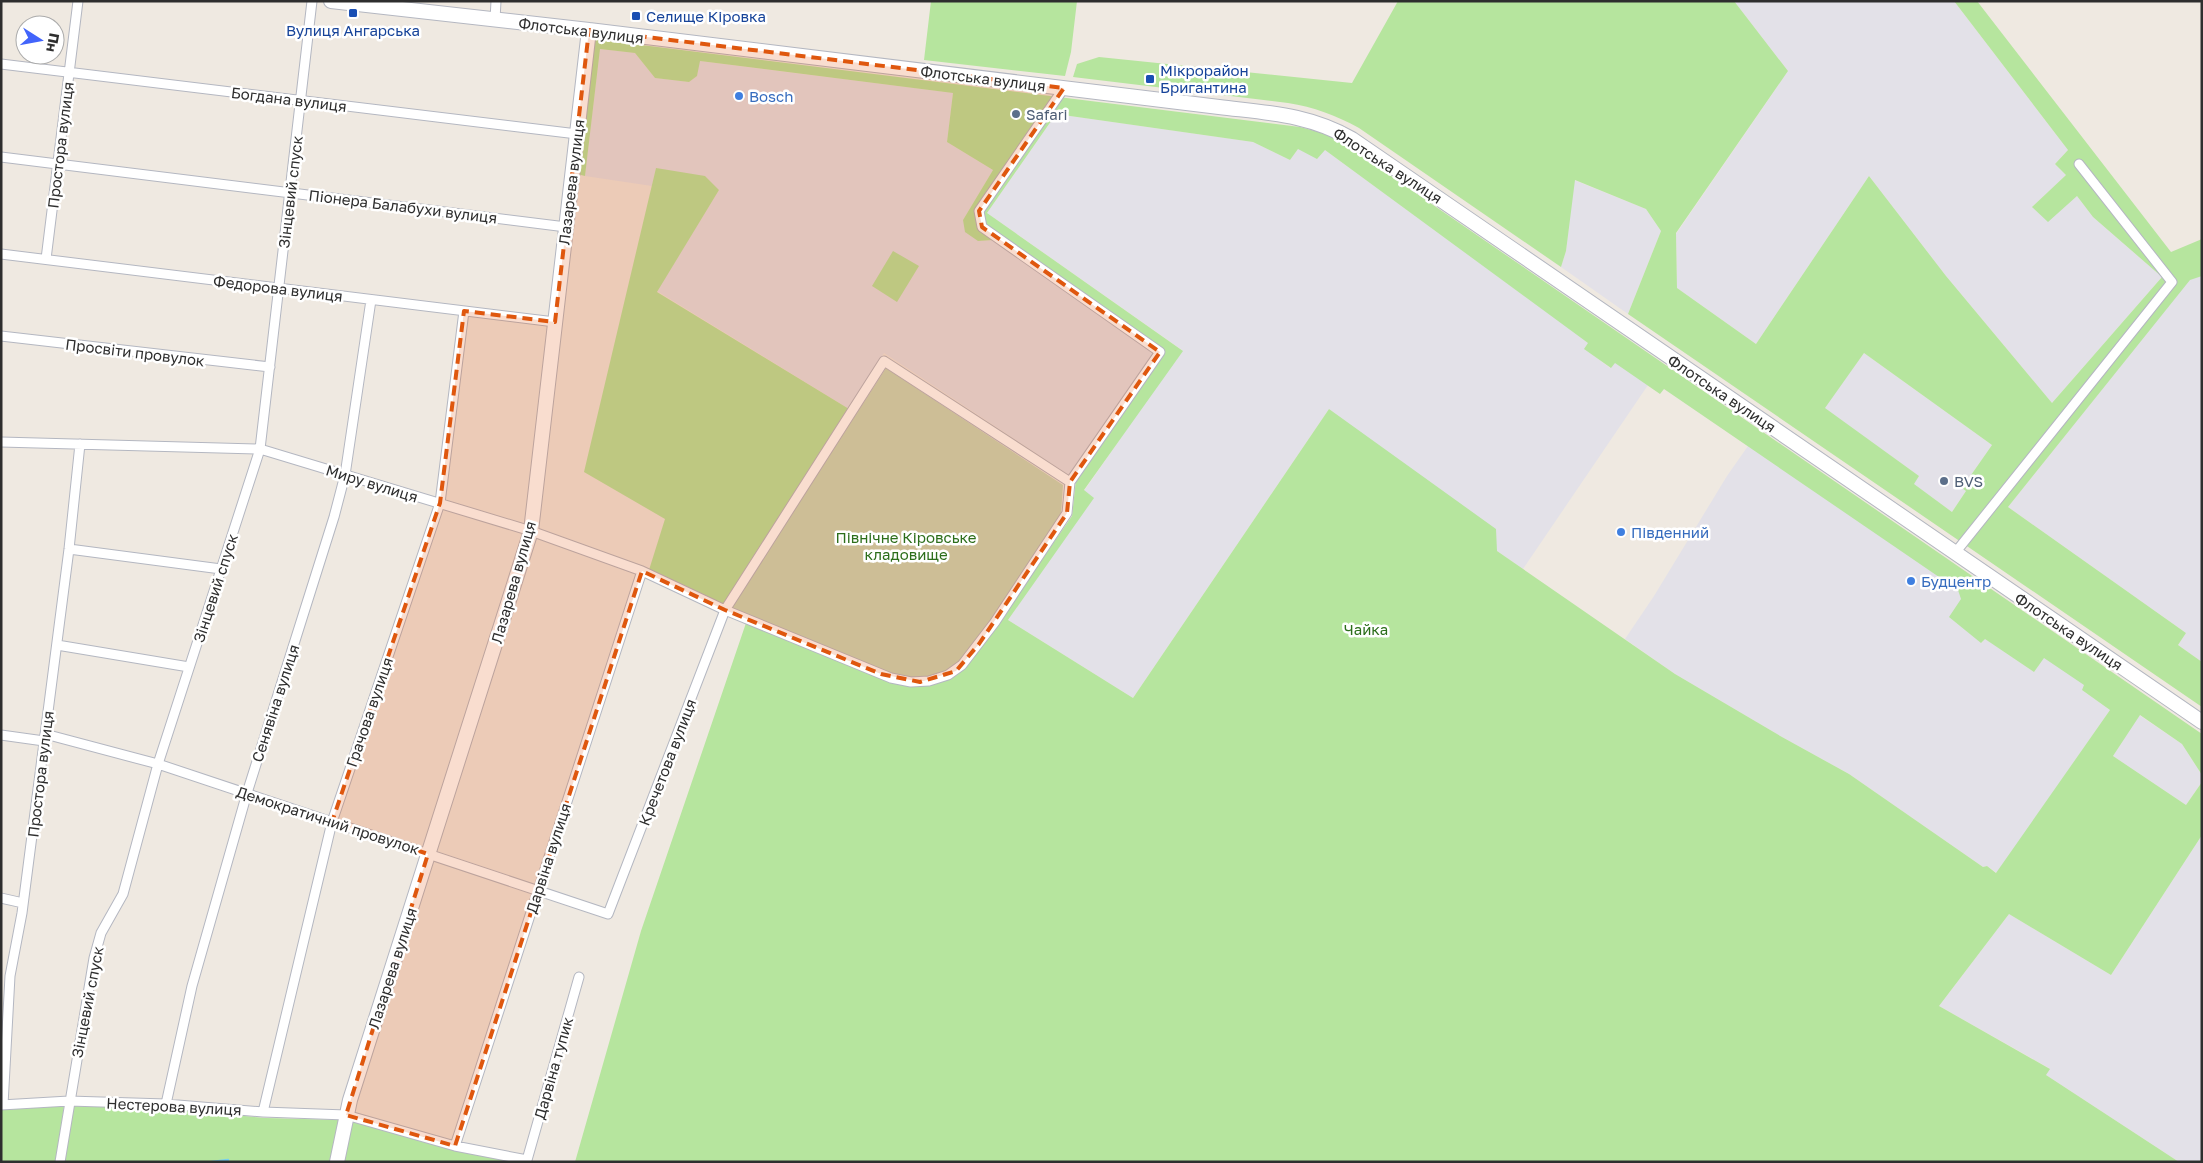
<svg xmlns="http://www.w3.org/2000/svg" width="2203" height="1163" font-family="'Golos Text',sans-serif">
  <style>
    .industrial { fill: #e3e1e8 }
    .green { fill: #b6e59e; fill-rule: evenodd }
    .cemetery { fill: #c8d9b8 }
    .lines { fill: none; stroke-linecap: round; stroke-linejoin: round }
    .stream { stroke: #75cff0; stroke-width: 2.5 }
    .street-casing { stroke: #b4b7c1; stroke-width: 11 }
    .secondary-casing { stroke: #b4b7c1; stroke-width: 16 }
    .street { stroke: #fff; stroke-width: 9 }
    .secondary { stroke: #fff; stroke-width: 14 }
    .marked { fill: #df570e; fill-opacity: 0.2; stroke: #df570e; stroke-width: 4; stroke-dasharray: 10 6; stroke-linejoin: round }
    .transit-dot { fill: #1a4fb4; stroke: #fff; stroke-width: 2 }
    .shop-dot { fill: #3f7fe0; stroke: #fff; stroke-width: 2 }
    .service-dot { fill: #5c6f8a; stroke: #fff; stroke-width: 2 }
    .labels { text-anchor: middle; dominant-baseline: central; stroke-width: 5; stroke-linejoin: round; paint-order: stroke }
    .transit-label { font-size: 15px; fill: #164399; stroke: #fff; text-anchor: start }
    .street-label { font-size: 15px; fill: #2e2e2e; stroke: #fff }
    .shop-label { font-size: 15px; fill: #366cbe; stroke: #fff; text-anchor: start }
    .service-label { font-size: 15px; fill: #4e5e75; stroke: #fff; text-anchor: start }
    .park-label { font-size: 15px; fill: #2c6e1b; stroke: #fff }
  </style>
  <rect width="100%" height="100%" fill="#efe9e1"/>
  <path class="industrial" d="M1734,1H1954L2068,150L2055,164L2066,175L2032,207L2077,196L2093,217L2162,277L2052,403L1946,276L1869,176L1756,344L1677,288L1676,234L1788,71Z
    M600,49L635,53L655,78L689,82L697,76L699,61L953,93L947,142L993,170L963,220L978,241L993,240L1154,353L1069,475L884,353L849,409L657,291L719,190L656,168L652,186L585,176Z
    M1056,114L1253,142L1290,160L1298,149L1325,150L1589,343L1585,349L1610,368L1615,362L1648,385L1523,569L1497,551L1329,409L1133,698L1008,620L1093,498L1084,491L1182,350L987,213Z
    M1574,180L1646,209L1661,231L1628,314L1561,267L1566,251Z
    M2202,276V662L2178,645L2186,633L2008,507L2190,279Z
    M1864,353L1992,445L1962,488L1966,491L1952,512L1913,484L1919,476L1824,408Z
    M1748,446L1959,590L1982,643L1984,638L2034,672L2044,657L2085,685L2082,690L2110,710L1997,873L1987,866L1983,867L1849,774L1782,737L1675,674L1625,639L1654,596L1727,476Z
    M2139,715L2182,744L2202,775V782L2186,805L2113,756Z
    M2202,835V1162H2179L2046,1075L2049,1068L1939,1006L2009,914L2111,975Z"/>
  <path class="green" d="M931,1H1077L1071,52L1065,76L924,60Z
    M1398,1H1734L1788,71L1676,233L1677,288L1756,344L1869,176L1946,276L2052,403L2162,277L2093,217L2077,196L2048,222L2032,207L2066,175L2055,164L2068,150L1954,1H1977L2171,252L2202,239V276L2190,280L2008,507L2186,633L2178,645L2202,662V707L1628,314L1661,231L1646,209L1575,180L1566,251L1561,267L1359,128C1335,115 1314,107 1288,103L1073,77L1077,64L1099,57L1352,83ZM1864,353L1992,445L1962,488L1966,491L1952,512L1914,484L1919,476L1825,408Z
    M593,39L1300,127L1326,134L1346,145L2202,734V775L2182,744L2140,715L2113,756L2186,805L2202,782V835L2111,975L2009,914L1939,1006L2050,1069L2046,1075L2179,1162H575L641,931L746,623L890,682L920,686L949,679L965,668L982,646L1072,516L1076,479L1069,475L1154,353L993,240L978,241L965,232L963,220L993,170L947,142L953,93L700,61L697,76L689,82L655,78L635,53L600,49L585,176L577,174ZM1056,114L1253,142L1290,160L1298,149L1317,159L1325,150L1588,343L1584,349L1611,368L1615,363L1660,394L1664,389L1958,590L1961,599L1949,617L1981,643L1985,639L2034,672L2044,658L2084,685L2082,690L2110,710L1996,873L1987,866L1983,867L1849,774L1782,737L1675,674L1497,551L1496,529L1329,409L1133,698L1008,620L1094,498L1084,490L1183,351L987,213Z
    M656,168L705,176L719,190L657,292L849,409L724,606L649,570L665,519L584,472Z
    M893,251L919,266L897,302L872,286Z
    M64,1106L56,1162H1V1110Z
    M73,1106L166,1109L266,1118L341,1120L334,1162H65Z
    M349,1121L453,1150L511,1162H341Z"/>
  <path class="cemetery" d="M886,368L1063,485L1061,514L977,642L954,668L928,678L911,679L892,675L730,609Z"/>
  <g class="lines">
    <path class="stream" d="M212,1162L228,1160"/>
    <defs>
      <path id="street" d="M495,20L496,1
        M1,64L577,134
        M1,157L566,227
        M1,254L555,322
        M46,259L78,1
        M1,336L270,367
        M1,442L260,449L531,531L642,571L725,610L891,678L911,682L929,681L948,675L962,665L995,622L1067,513L1070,482L1160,352L982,227L979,211L1064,88
        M69,549L221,569
        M1955,553L2172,282L2079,164
        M57,645L189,667
        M45,734L158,764L608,914L725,610L884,361L1070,482
        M1,735L44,741
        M1,898L23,903
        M166,1104L192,986L247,793L334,517L345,475L371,300
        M1,1105L69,1101L166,1104L263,1112L346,1115L455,1146L527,1160L579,977
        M3,1105L10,976L22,913L69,549L80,444
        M263,1112L332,822L440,503L464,311
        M455,1146L642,571
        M60,1162L94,958L101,933L123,894L158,764L260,449L312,1"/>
      <path id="secondary" d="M331,1L589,30L1219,107C1268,113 1308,114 1352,139L2202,722
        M337,1162L350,1100L531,531L589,30"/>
    </defs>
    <use href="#street" class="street-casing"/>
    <use href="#secondary" class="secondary-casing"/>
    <use href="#street" class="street"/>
    <use href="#secondary" class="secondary"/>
  </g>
  <path class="marked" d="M589,30L1064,88L979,211L982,227L1160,352L1070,482L1067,513L979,644L956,671L920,682L881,674L725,610L642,571L455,1146L346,1115L428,854L332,822L440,503L464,311L555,322Z"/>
  <g class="transit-dot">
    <rect x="348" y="8" width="10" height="10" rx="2.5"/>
    <rect x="631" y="11" width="10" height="10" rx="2.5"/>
    <rect x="1145" y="74" width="10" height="10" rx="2.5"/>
  </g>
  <g class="shop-dot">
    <circle cx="739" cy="96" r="5"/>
    <circle cx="1621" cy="532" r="5"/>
    <circle cx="1911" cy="581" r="5"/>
  </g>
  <g class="service-dot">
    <circle cx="1016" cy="114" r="5"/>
    <circle cx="1944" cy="481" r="5"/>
  </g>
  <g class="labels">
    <g class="transit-label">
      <text x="646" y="16">Селище Кіровка</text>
      <text x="353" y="30" text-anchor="middle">Вулиця Ангарська</text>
      <text x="1160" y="70">Мікрорайон<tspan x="1160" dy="17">Бригантина</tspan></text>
    </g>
    <g class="street-label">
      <text transform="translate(581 30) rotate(7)">Флотська вулиця</text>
      <text transform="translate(983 78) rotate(7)">Флотська вулиця</text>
      <text transform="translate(289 99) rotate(7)">Богдана вулиця</text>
      <text transform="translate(60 145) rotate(-83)">Простора вулиця</text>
      <text transform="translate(1388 165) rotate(33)">Флотська вулиця</text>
      <text transform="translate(571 182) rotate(-83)">Лазарева вулиця</text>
      <text transform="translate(290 192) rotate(-83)">Зінцевий спуск</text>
      <text transform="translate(403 206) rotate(7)">Піонера Балабухи вулиця</text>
      <text transform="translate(278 288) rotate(7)">Федорова вулиця</text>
      <text transform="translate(135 352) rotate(7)">Просвіти провулок</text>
      <text transform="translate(1722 393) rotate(34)">Флотська вулиця</text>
      <text transform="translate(372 483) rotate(17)">Миру вулиця</text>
      <text transform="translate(513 582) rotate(-74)">Лазарева вулиця</text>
      <text transform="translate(215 588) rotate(-72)">Зінцевий спуск</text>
      <text transform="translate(2069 631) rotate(34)">Флотська вулиця</text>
      <text transform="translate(275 703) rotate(-72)">Сенявіна вулиця</text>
      <text transform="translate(369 712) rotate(-71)">Грачова вулиця</text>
      <text transform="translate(667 762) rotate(-69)">Кречетова вулиця</text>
      <text transform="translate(40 774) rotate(-83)">Простора вулиця</text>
      <text transform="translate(328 820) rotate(18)">Демократичний провулок</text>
      <text transform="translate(548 858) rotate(-72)">Дарвіна вулиця</text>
      <text transform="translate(392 968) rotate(-72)">Лазарева вулиця</text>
      <text transform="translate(87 1002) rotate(-79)">Зінцевий спуск</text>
      <text transform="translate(553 1068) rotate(-74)">Дарвіна тупик</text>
      <text transform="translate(174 1106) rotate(3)">Нестерова вулиця</text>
    </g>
    <g class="shop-label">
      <text x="749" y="96">Bosch</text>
      <text x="1631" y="532">Південний</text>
      <text x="1921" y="581">Будцентр</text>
    </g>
    <g class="service-label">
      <text x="1026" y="114">Safari</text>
      <text x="1954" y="481">BVS</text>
    </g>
    <g class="park-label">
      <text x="906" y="537">Північне Кіровське<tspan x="906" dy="17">кладовище</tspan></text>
      <text x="1366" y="629">Чайка</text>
    </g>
  </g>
  <rect width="2203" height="1163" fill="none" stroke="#2e2e2e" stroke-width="5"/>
  <g transform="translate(40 40) rotate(101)"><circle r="24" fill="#ffffff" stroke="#ababab"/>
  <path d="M0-4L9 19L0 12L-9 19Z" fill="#4264fb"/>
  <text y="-8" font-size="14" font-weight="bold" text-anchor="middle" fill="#2e2e2e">Пн</text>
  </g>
</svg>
